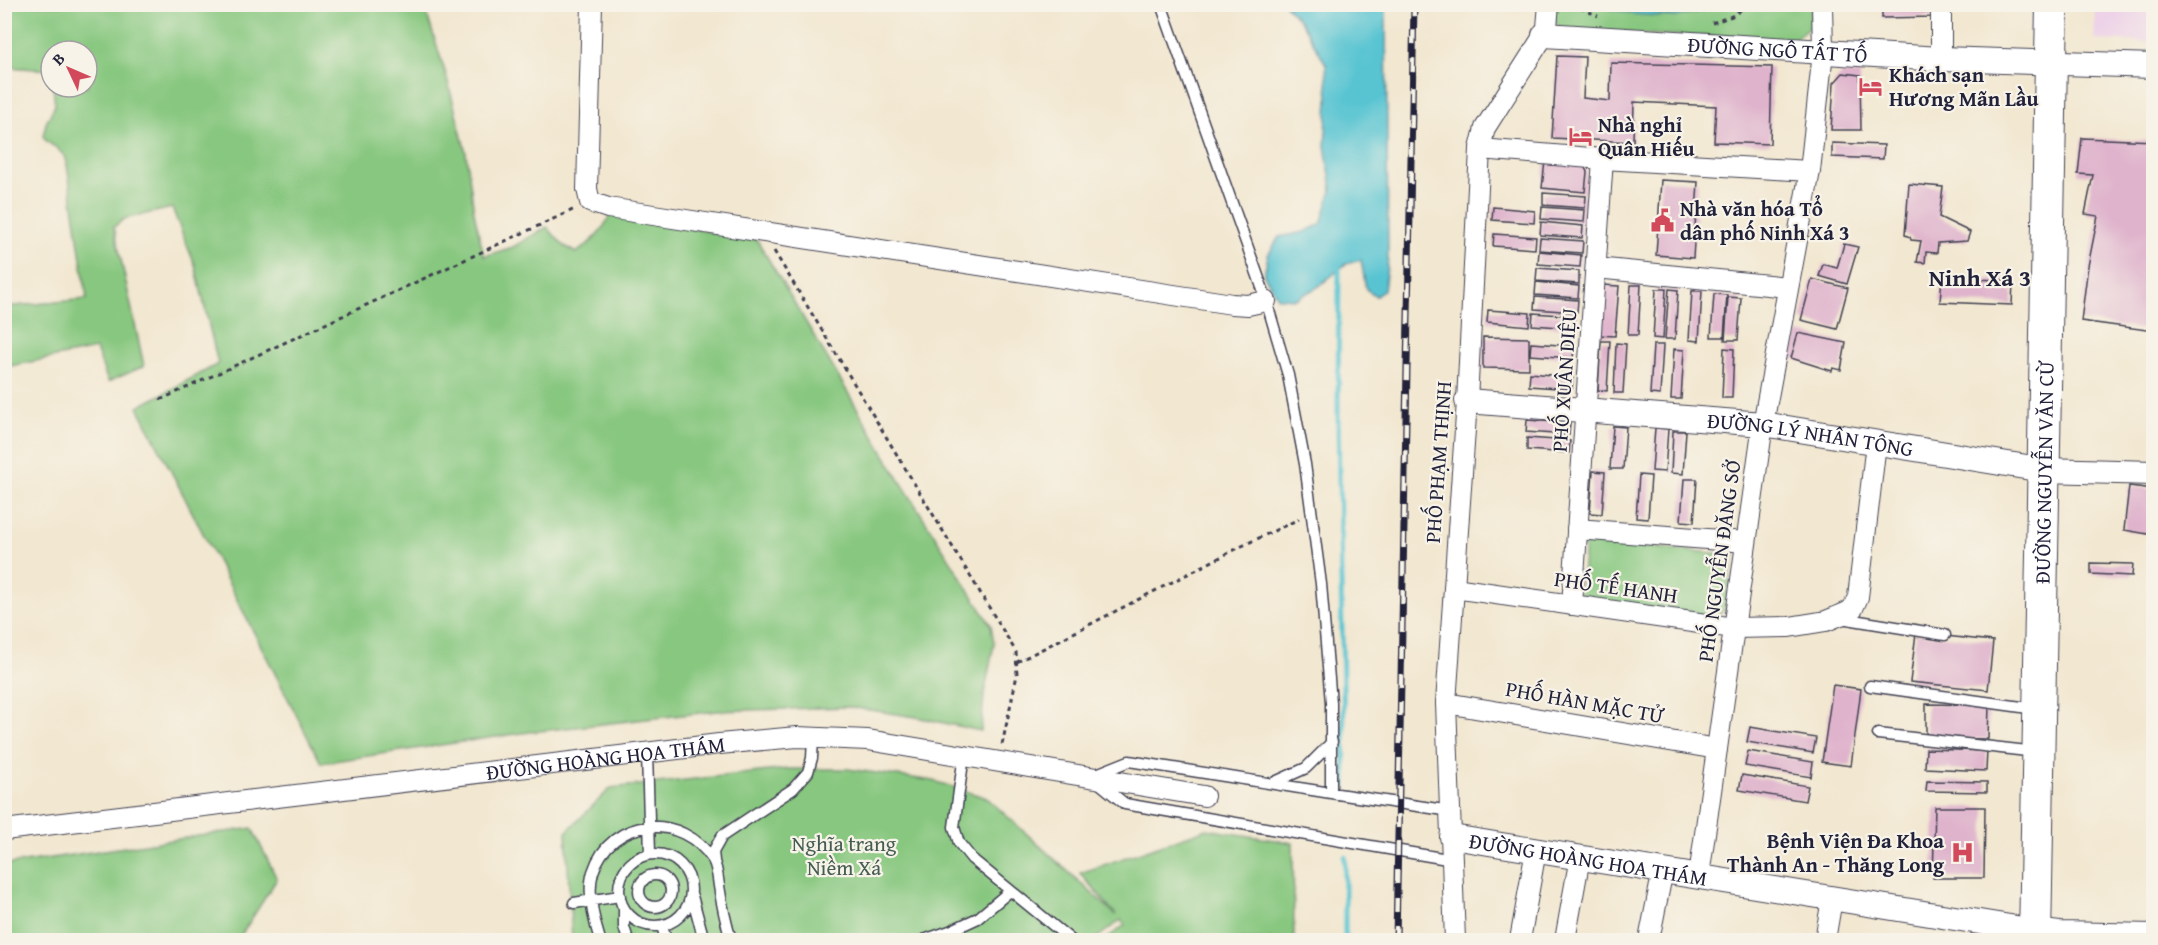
<svg xmlns="http://www.w3.org/2000/svg" width="2158" height="945" font-family="'Gentium Book Plus',serif">
  <style>
    .built { fill: #edd0e8 }
    .green { fill: #87c77f; stroke: #54745d; stroke-width: 1.5 }
    .water { fill: #58c4d2; stroke: #3d7386; stroke-width: 1.5 }
    .lines { fill: none; stroke-linecap: round; stroke-linejoin: round }
    .stream { stroke: #58c4d2; stroke-width: 5 }
    .building { fill: #dfb3cc }
    .service-casing { stroke: #414051; stroke-width: 13 }
    .minor-casing { stroke: #414051; stroke-width: 22 }
    .tertiary-casing { stroke: #414051; stroke-width: 26 }
    .primary-casing { stroke: #414051; stroke-width: 34 }
    .path { stroke: #414051; stroke-width: 3; stroke-dasharray: 4.5 4.5; stroke-linecap: butt }
    .service { stroke: #fff; stroke-width: 10 }
    .minor { stroke: #fff; stroke-width: 20 }
    .tertiary { stroke: #fff; stroke-width: 24 }
    .primary { stroke: #fff; stroke-width: 32 }
    .rail-casing { stroke: #22223b; stroke-width: 7 }
    .rail { stroke: #f7f3e8; stroke-width: 4.5; stroke-dasharray: 14; stroke-linecap: butt }
    .labels { text-anchor: middle; dominant-baseline: central; stroke-width: 4.5; stroke-linejoin: round; paint-order: stroke }
    .street-label { font-size: 21px; fill: #22223b; stroke: #f7f3e8 }
    .poi-label { font-size: 21px; font-weight: bold; fill: #22223b; stroke: #f7f3e8; text-anchor: start }
    .park-label { font-size: 21px; fill: #455c53; stroke: #f7f3e8 }
    .quarter-label { font-size: 24px; font-weight: bold; fill: #22223b; stroke: #f7f3e8 }
  </style>
  <rect width="100%" height="100%" fill="#f7f3e8"/>
  <filter id="ink" filterUnits="userSpaceOnUse"><feTurbulence type="fractalNoise" baseFrequency=".0167" numOctaves="2"/><feDisplacementMap in="SourceGraphic" scale="12" xChannelSelector="R" yChannelSelector="G"/><feConvolveMatrix kernelMatrix="1 2 1 2 8 2 1 2 1" color-interpolation-filters="sRGB"/></filter>
  <filter id="wash" filterUnits="userSpaceOnUse"><feTurbulence type="fractalNoise" baseFrequency=".008" numOctaves="4" result="noise"/><feDisplacementMap in="SourceGraphic" scale="24" xChannelSelector="R" yChannelSelector="G"/><feGaussianBlur stdDeviation="1.35" result="paint"/><feColorMatrix in="noise" values="0 0 0 0 0 0 0 0 0 0 0 0 0 0 0 0 0 1.4 0 .05"/><feComposite in="paint" operator="in"/></filter>
  <g filter="url(#wash)">
    <rect width="100%" height="100%" fill="#f2e7d0"/>
    <path class="built" d="M2095,5H2153V42L2094,40Z"/>
    <path class="green" d="M5,5H424L447,78L466,153L474,212L484,256L513,247L547,227L563,245L576,253C592,242 603,232 610,214L757,240L901,482L991,625L994,644L984,695L981,731L916,717L849,707L718,711L522,733L321,763L138,407L218,364L195,265L172,208L124,219L114,227L144,366L108,382L96,349L5,367V307L87,299L66,158L57,148L47,142L43,136L46,123L55,105L53,87H87V51H51V70L5,67Z
      M1554,5H1811V26L1794,40L1562,31L1553,18Z
      M1585,541L1734,555L1725,609L1717,617L1580,599Z
      M788,769H848L934,781L987,798L1116,915L1080,873L1207,829L1293,843L1294,940H1104L1125,925L1121,920L1094,940H572L566,832L611,788Z
      M252,828L277,879L238,940H5V865Z"/>
    <path class="water" d="M1285,5H1386L1388,259L1384,290L1376,296L1366,289L1361,260L1346,264L1318,287L1296,299L1278,298L1264,275L1268,255L1279,237L1304,232L1321,224L1332,188L1325,146L1328,100L1326,64L1301,22Z
      M1595,5H1727L1675,17L1632,14Z"/>
    <g class="lines">
      <path class="stream" d="M1339,263L1338,421L1345,787
        M1345,857V940"/>
    </g>
    <g id="blocks">
      <path class="building" d="M1934,8V17L1882,18V9Z
        M1557,56L1585,57L1583,98L1610,101L1611,63L1772,67L1770,144L1714,142L1716,106L1634,102L1633,142L1552,138Z
        M1843,73L1860,75L1861,130H1831L1834,83Z
        M2082,138L2154,141V331L2081,321L2088,266L2098,216L2085,214L2093,175L2078,174Z
        M1832,143L1884,145L1883,159L1832,157Z
        M1545,161L1583,164L1587,172L1585,192L1542,188Z
        M1661,180L1698,182L1693,258L1656,255Z
        M1909,184L1943,187L1939,217L1970,232L1967,241L1938,243L1937,253L1926,252L1925,263L1917,262L1921,241L1911,240L1910,237L1905,235Z
        M1543,193L1586,196L1585,208L1543,205Z
        M1493,207L1535,211L1534,223L1492,220Z
        M1542,207L1585,210L1584,222L1541,219Z
        M1541,222L1583,226L1582,238L1540,235Z
        M1494,234L1536,237L1535,249L1493,246Z
        M1540,238L1583,241L1582,253L1539,250Z
        M1844,244L1858,247L1847,284L1819,276L1823,264L1837,268Z
        M1539,251L1581,255L1580,267L1538,264Z
        M1537,268L1579,271V284L1536,281Z
        M1942,277L2013,281L2012,305L1940,302Z
        M1812,279L1848,288L1837,329L1801,320Z
        M1536,282L1579,286L1578,298L1535,295Z
        M1602,285L1619,286L1615,336L1598,335Z
        M1631,285H1641L1638,335H1628Z
        M1656,289H1666L1663,339L1653,338Z
        M1669,289L1678,290L1675,339H1665Z
        M1692,291H1702L1699,341L1689,340Z
        M1714,294L1727,295L1724,337H1711Z
        M1535,297L1578,300L1577,312L1534,309Z
        M1728,297L1741,298L1738,340H1725Z
        M1488,310L1530,313L1529,326L1487,322Z
        M1533,313L1575,316L1574,328L1532,325Z
        M1798,333L1846,343L1841,370L1833,368L1832,371L1791,358Z
        M1483,337L1529,338V369L1483,368Z
        M1601,341H1610L1607,391L1598,390Z
        M1531,343L1574,346L1573,358L1530,355Z
        M1616,343L1626,344L1623,393H1614Z
        M1653,345H1663L1660,395L1650,394Z
        M1724,348L1734,349L1732,398H1722Z
        M1674,349L1684,350L1681,399H1671Z
        M1530,373L1573,377L1572,389L1529,386Z
        M1527,420L1570,423L1569,435L1526,432Z
        M1613,426L1626,427L1623,469H1610Z
        M1655,428L1668,429L1665,472L1652,471Z
        M1673,431H1686L1683,474L1671,473Z
        M1527,438L1570,441L1569,453L1527,450Z
        M1593,471L1605,472L1602,514L1590,513Z
        M1639,475L1651,476L1648,519L1636,518Z
        M1684,479H1697L1694,522L1681,521Z
        M2129,486L2154,489V535L2124,530Z
        M2091,563L2133,564L2132,576L2091,574Z
        M1916,633L1993,641L1988,690L1910,682Z
        M1833,685L1861,689L1851,766L1822,762Z
        M1926,704L1989,705L1988,739L1926,738Z
        M1750,727L1816,738L1813,753L1747,742Z
        M1926,749L1987,751L1986,771L1925,768Z
        M1748,751L1813,762L1811,777L1745,766Z
        M1742,775L1808,786L1805,801L1739,790Z
        M1927,781L1987,782V792L1926,791Z
        M1935,807H1985L1984,878H1933Z
        M1869,937L1885,939V940H1868Z"/>
    </g>
  </g>
  <g filter="url(#ink)">
    <use href="#blocks" fill-opacity="0" stroke="#414051" stroke-width="1.5"/>
    <g class="lines">
      <defs>
        <path id="service" d="M1841,618L1945,635
          M1870,686L2036,709
          M1878,734L2036,752
          M647,753L650,854
          M964,755L954,827L959,843L972,859L1071,940
          M1094,775L1129,761L1331,793V703L1321,584L1305,464L1288,375L1263,290L1161,4
          M1098,782L1125,804L1453,860
          M1275,782L1306,768L1332,742
          M1331,793L1451,811
          M619 890a36 36 0 1 1 72 0a36 36 0 1 1-72 0Z
          M714,861L713,852L722,836L793,789L808,772L812,758L813,738
          M639 891a16 16 0 1 1 32 0a16 16 0 1 1-32 0Z
          M692,896L704,940
          M574,903L620,896
          M624,909V927L628,940
          M662,926L666,940
          M600,940C594,921 587,892 593,872C611,816 682,812 713,860C717,867 718,878 719,886C722,905 726,923 731,940
          M924,940L950,931L978,918L1010,891"/>
        <g id="minor">
          <path d="M592,4L587,189L590,202L608,208L1232,304L1248,305L1266,301"/>
          <path d="M1941,4V59"/>
          <path d="M1480,149L1603,159L1810,171"/>
          <path d="M1596,268L1788,287"/>
          <path d="M1577,529L1746,542"/>
          <path d="M1454,588L1734,628L1789,627L1826,621L1848,612L1853,608L1858,597L1876,443"/>
          <path d="M1572,605L1603,159"/>
          <path d="M1446,703L1717,749"/>
          <path id="s1" d="M4,830L719,744L797,737L868,740L1204,796"/>
          <path d="M1699,876L1763,424L1810,171L1823,52L1822,4"/>
          <path d="M1455,940L1446,703L1467,401L1480,149L1485,128L1544,35L1547,27L1549,4"/>
          <path d="M1520,940L1536,850"/>
          <path d="M1565,940L1580,857"/>
          <path d="M1649,940L1663,870"/>
          <path d="M1825,940L1832,899"/>
        </g>
        <g id="tertiary">
          <path id="s2" d="M1544,35L1941,59L2154,66"/>
          <path id="s3" d="M1467,401L1763,424L2044,470L2154,473"/>
          <path id="s4" d="M1452,837L2035,931L2059,934L2154,936"/>
        </g>
        <g id="primary">
          <path id="s5" d="M2035,940L2052,4"/>
        </g>
      </defs>
      <use href="#service" class="service-casing"/>
      <use href="#minor" class="minor-casing"/>
      <use href="#tertiary" class="tertiary-casing"/>
      <use href="#primary" class="primary-casing"/>
      <path class="path" d="M1572,4L1598,16
        M1712,23L1732,16L1750,4
        M774,251L1016,652L1017,675L1002,745
        M160,400L575,209
        M1017,662L1242,546L1299,519"/>
      <use href="#service" class="service"/>
      <use href="#minor" class="minor"/>
      <use href="#tertiary" class="tertiary"/>
      <use href="#primary" class="primary"/>
      <defs>
        <path id="rail" d="M1396,940L1414,4"/>
      </defs>
      <use href="#rail" class="rail-casing"/>
      <use href="#rail" class="rail"/>
    </g>
  </g>
  <defs>
    <symbol id="hotel-bare" viewBox="-9 -9 18 18"><path d="M-6-4.5h1.5V1H6V5H4.5V3h-9V5H-6ZM-4 0a1.8 1.8 0 1 1 3.6 0ZM.5 0V-2.5h3Q6-2.5 6 0Z" fill="#d1495b" stroke="#f7f3e8" stroke-width="2.5" paint-order="stroke"/></symbol>
    <symbol id="civic-bare" viewBox="-9 -9 18 18"><path d="M-.6-6.5H3V-4.5H.6V-3L4-1V1h2V6H-6V1h2V-1L-.6-3ZM-1.2 2.5V6h2.4V2.5Z" fill="#d1495b" stroke="#f7f3e8" stroke-width="2.5" paint-order="stroke"/></symbol>
    <symbol id="hospital-bare" viewBox="-9 -9 18 18"><path d="M-5-5h3v3.5h4V-5h3V5h-3V1.5h-4V5h-3Z" fill="#d1495b" stroke="#f7f3e8" stroke-width="2.5" paint-order="stroke"/></symbol>
  </defs>
  <g fill-rule="evenodd">
    <use href="#hotel-bare" x="1854" y="70" width="33" height="33"/>
    <use href="#hotel-bare" x="1564" y="120" width="33" height="33"/>
    <use href="#civic-bare" x="1646" y="204" width="33" height="33"/>
    <use href="#hospital-bare" x="1946" y="836" width="33" height="33"/>
  </g>
  <g class="labels">
    <g class="street-label">
      <text stroke="none"><textPath href="#s2" startOffset="234">ĐƯỜNG NGÔ TẤT TỐ</textPath></text>
      <text transform="translate(1564 380) rotate(-86)">PHỐ XUÂN DIỆU</text>
      <text stroke="none"><textPath href="#s3" startOffset="345">ĐƯỜNG LÝ NHÂN TÔNG</textPath></text>
      <text transform="translate(1438 462) rotate(-86)">PHỐ PHẠM THỊNH</text>
      <text stroke="none"><textPath href="#s5" startOffset="468">ĐƯỜNG NGUYỄN VĂN CỪ</textPath></text>
      <text transform="translate(1719 561) rotate(-82)">PHỐ NGUYỄN ĐĂNG SỞ</text>
      <text transform="translate(1616 587) rotate(8)">PHỐ TẾ HANH</text>
      <text transform="translate(1585 702) rotate(10)">PHỐ HÀN MẶC TỬ</text>
      <text stroke="none"><textPath href="#s1" startOffset="606">ĐƯỜNG HOÀNG HOA THÁM</textPath></text>
      <text stroke="none"><textPath href="#s4" startOffset="138">ĐƯỜNG HOÀNG HOA THÁM</textPath></text>
    </g>
    <g class="poi-label">
      <text x="1889" y="74">Khách sạn<tspan x="1889" dy="24">Hương Mãn Lầu</tspan></text>
      <text x="1598" y="124">Nhà nghỉ<tspan x="1598" dy="24">Quân Hiếu</tspan></text>
      <text x="1680" y="208">Nhà văn hóa Tổ<tspan x="1680" dy="24">dân phố Ninh Xá 3</tspan></text>
      <text x="1944" y="840" text-anchor="end">Bệnh Viện Đa Khoa<tspan x="1944" dy="24">Thành An - Thăng Long</tspan></text>
    </g>
    <g class="park-label">
      <text x="844" y="843">Nghĩa trang<tspan x="844" dy="24">Niềm Xá</tspan></text>
    </g>
    <g class="quarter-label">
      <text x="1980" y="277">Ninh Xá 3</text>
    </g>
  </g>
  <rect width="2158" height="945" fill="none" stroke="#f7f3e8" stroke-width="24"/>
  <g transform="translate(69 69) rotate(314)"><circle r="28" fill="#f7f3e8" stroke="#a29fa3" stroke-width="1.5"/>
  <path d="M0-4.5L10 22L0 15L-10 22Z" fill="#d1495b"/>
  <text y="-9" font-size="16" font-weight="bold" text-anchor="middle" fill="#22223b">B</text>
  </g>
</svg>
